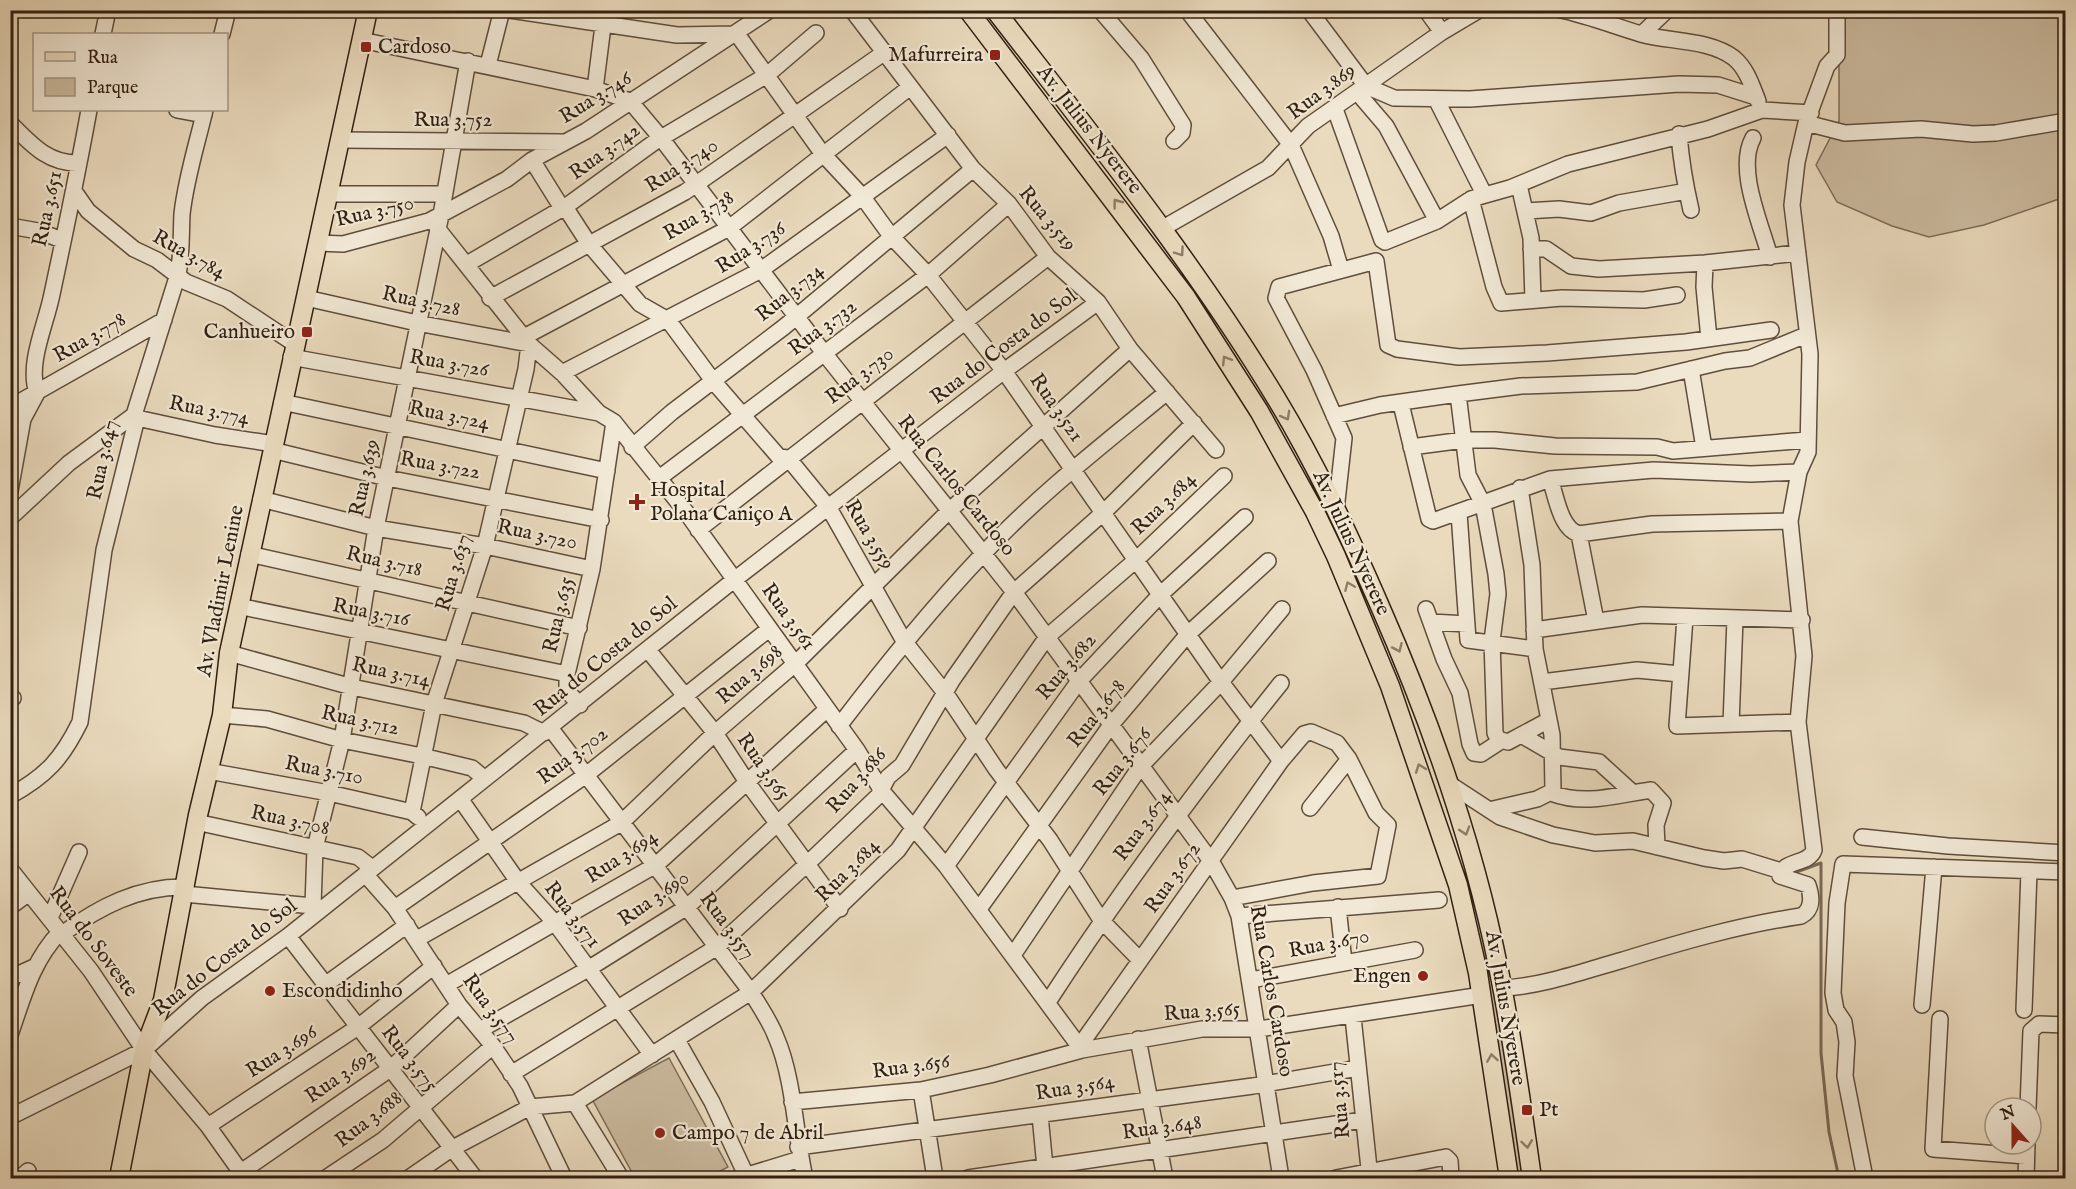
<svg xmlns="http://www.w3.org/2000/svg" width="2076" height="1189" font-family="'IM FELL English',serif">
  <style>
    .green { fill: #cbbba0; stroke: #7e6d58; stroke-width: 1.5 }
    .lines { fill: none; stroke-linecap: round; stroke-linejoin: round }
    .stream { stroke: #7a6955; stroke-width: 3 }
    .minor-casing { stroke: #5f4e3c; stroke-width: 18 }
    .major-casing { stroke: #311f10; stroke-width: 21 }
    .minor { stroke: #f1e8d5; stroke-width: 15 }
    .major { stroke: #eadbbe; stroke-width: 18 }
    .oneway { stroke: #8e7d67 }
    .poi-dot { fill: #8f2418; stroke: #f1e8d5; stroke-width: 2 }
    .labels { text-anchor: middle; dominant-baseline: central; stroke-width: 4.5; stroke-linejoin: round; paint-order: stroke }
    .poi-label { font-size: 21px; fill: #311f10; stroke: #f1e8d5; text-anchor: start }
    .street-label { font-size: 21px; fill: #311f10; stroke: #f1e8d5 }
  </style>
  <rect width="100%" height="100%" fill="#eadbbe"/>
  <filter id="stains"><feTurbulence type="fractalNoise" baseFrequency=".00333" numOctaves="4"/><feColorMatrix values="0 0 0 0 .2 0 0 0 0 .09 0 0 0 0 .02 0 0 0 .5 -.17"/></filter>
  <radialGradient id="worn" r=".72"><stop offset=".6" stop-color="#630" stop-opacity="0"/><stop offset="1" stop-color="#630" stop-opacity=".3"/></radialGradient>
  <path class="green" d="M1839,11H2065V197L1984,225L1929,237L1892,226L1837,202L1816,165L1839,121Z
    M1492,973L1526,1178H1513L1486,974Z
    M669,1058L728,1167L707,1178H635L592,1099Z"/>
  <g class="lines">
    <path class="stream" d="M1791,874L1821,863V1053L1829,1132L1839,1178"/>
    <defs>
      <path id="minor" d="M510,10L677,35L737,34L822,153L862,196L891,236L928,275L1004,371L1221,682L1281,761
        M852,10L973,169L1009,204L1048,257L1098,302L1130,349L1216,450
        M1100,10L1141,58L1183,125L1182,133L1174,141
        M1187,10L1291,145L1331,236L1341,270
        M1309,10L1366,86L1394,98L1470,99L1679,84L1718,85L1756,97
        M1426,10L1442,32
        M1561,10C1589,16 1614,26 1641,34C1669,42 1709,39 1734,58C1747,69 1752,86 1758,101
        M103,34L108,10
        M222,34L228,10
        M1642,34L1667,10
        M361,40L595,89L630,101L661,138L824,353L1014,592L1211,861L1232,898L1239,916L1281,1178
        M488,65L502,10
        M595,89L605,10
        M1357,92L1386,126L1437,221
        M1436,99L1484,194
        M1335,109L1382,240L1385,242L1437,221L1471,199L1510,188L1568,164L1708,129L1762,110L1811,113
        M177,110L204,115
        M10,123C31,144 48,164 79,163
        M1806,123L1845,133L1921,129L1973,134L1996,133L2066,121
        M1679,134C1681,161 1685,184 1691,210
        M1753,138C1736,169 1761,224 1770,257
        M340,140L562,142
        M532,160L560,205L565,207L589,244L640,304L668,320L714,382L779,457L788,458L829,508L904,641L946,694L996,769L1050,840L1101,920L1140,960
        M1519,185L1531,238L1533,300
        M74,191L88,211L134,249L157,260L186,282L227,299L295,344
        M328,194H443
        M1471,199L1494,287L1501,303L1562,298L1644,300L1677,295
        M1526,211L1559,209L1591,213L1619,203L1687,191
        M10,226L38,231L62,240
        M437,228L529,344L562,373L599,413L614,422L686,512L857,750L882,791L946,866L1082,1050
        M1163,228L1268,168L1308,126L1442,32L1479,10
        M318,243L343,244L429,221L507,179L532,160L586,131L770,10
        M1531,249H1546L1571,266L1599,269L1705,263L1798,253
        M1705,263L1704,287L1709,339
        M467,264L565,207L656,141L767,75L816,33
        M306,298L417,323L529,344L526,369L485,546L434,704L412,812
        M490,298L685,192L885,52
        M524,337L729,228L909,88
        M291,357L599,413
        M1691,369L1704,448
        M562,373L761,270L948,135
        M1458,394L1468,475L1483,504L1496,574L1498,594L1492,641L1495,733L1498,739L1508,742L1549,720
        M282,402L607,471
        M1401,404L1429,519L1433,521L1550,479L1654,470L1751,474L1799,472
        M10,412L21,401L164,320
        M1334,416L1380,405L1458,394L1521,386L1637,382L1725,361L1750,358L1806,335
        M137,418L215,435L274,444
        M632,447L672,412L784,327L973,169
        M1411,447L1464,440H1495L1555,446L1657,447L1673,451L1807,440
        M272,450L387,478L601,520
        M658,479L928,275L1009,204
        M1550,479C1556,495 1560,529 1579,534L1652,524L1790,521
        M10,491L23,419L37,393C27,363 46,325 52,294C65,233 78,171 89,110
        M261,499L376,528L485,546L592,569
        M1336,510L1344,438L1314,370L1276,298L1279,287L1376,261L1388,345L1397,349L1459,357L1547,353L1686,342L1771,330
        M1459,513L1468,640L1535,649
        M10,518L69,463L134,415
        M698,530L1048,257
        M1579,534L1596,621
        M249,554L579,628
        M238,606L567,674
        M1426,609L1444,659L1460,693L1470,744L1474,753L1481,754L1501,741
        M1685,618L1677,726L1798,722
        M1431,622L1467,624
        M1534,630L1642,615L1802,620
        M648,650L715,733L747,782L840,909
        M229,653L352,687L524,723L544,733
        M1542,682L1637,670L1680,674
        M10,700L13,698
        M580,705L567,691V674L592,569L614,422
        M222,715L267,719L342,740L422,756L472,768L485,779
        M1731,724L1735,619
        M839,726C884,667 931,609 982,555C1038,495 1104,444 1167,392
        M551,729L751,992C760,1007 770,1021 776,1037C794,1078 795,1134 805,1178
        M1523,736L1559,757L1599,762L1633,793
        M208,771L329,793L412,812L418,817
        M1451,785L1500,817L1553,835L1595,843L1633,841L1704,858L1724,861L1742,859L1781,871
        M1551,793C1585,806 1616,795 1651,790L1663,803L1656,825L1657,847
        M10,796C46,776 62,759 80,722L104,550L137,418L134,415L178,274C182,254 181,234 182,214C186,178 197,144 205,110
        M461,800L519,883L555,923L652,1055
        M1310,808L1349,759
        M1489,810L1537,799L1553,791L1552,735L1535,649L1532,565L1520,488
        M196,822L358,857L372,868
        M1862,837L1948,846L2066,853
        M946,866L1079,681L1161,594L1245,517
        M10,869L91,971L144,1050L208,1126L245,1178
        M365,874L395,908L459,1005L493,1046L520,1086L564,1178
        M184,894L313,906L317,912
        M313,906L315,848L342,740L376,528L441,215L468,61
        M10,907L29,893
        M1338,907L1344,962
        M395,908L586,775L769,629
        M979,909L1111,725L1188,634L1268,561
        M1239,916L1439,900
        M50,918L79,852
        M62,934C99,907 139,886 186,887
        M288,936L475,1178
        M417,939L621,823L715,733L795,664L950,510L1130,349
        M1013,955L1140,767L1221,682L1282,609
        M10,978L34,967
        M1251,980L1415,950
        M325,985L407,925
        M446,985L656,865L826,710
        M1503,988C1544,986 1583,971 1623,960C1681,942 1740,925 1801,916C1813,910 1812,897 1808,885L1780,876C1784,859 1809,865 1814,850L1798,722L1804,656L1790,521L1799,472L1808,452L1810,354L1792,205L1797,162L1806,123L1827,66L1837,55V10
        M1048,1002C1120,891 1198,786 1281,683
        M1922,1005L1934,867
        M2024,1010L2029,871
        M1353,1017L1370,1178
        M1940,1019L1933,1149L2026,1156
        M480,1030L588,969L687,907L857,750
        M10,1035C23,998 32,961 60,932
        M1138,1039L1165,1178
        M677,1040L712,1102L746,1175
        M1082,1050L1086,1037L1281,761L1304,734L1311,732L1337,743L1349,759L1376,813L1388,825L1378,876L1313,883L1232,898
        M511,1074L717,947L806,865L878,796L888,777L902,765L953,679L1014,592L1103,513L1194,423
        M921,1090L935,1178
        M792,1102L921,1090L990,1075L1082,1050L1202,1029H1259L1482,995
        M575,1103L621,1178
        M2028,1108L2031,1031L2039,1024L2066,1025
        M1040,1115L1046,1178
        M10,1117L144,1050L202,998L288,936L734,580L1004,371L1098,302
        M208,1126L358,1027L434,966
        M798,1147L1253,1086L1358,1068
        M241,1172L390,1069L459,1005
        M20,1178L28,1171
        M326,1178L383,1140L493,1046
        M409,1178L451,1149L530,1107L575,1103L751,992L898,850L1047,637L1136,560L1224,476
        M738,1178L800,1159
        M968,1178L1363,1120
        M1336,1178L1446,1157L1450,1161L1451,1178
        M1865,1178L1845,1076L1847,1042L1844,1022L1836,1010L1833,993L1837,903L1843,864L2066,872
        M2026,1178L2027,1144"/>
      <path id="major" d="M968,10L1186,297L1259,411L1315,512L1336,556L1390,686L1458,885L1478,973L1509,1178
        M995,10C1093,137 1193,261 1276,398C1316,464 1348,533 1379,604C1431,722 1474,844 1499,971C1513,1040 1522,1109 1532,1178
        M119,1178L144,1050L163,1000L198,815L222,715L229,653L368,10"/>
    </defs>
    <use href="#minor" class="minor-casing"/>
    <use href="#major" class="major-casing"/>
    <use href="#minor" class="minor"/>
    <use href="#major" class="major"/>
  </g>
  <defs><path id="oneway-chevron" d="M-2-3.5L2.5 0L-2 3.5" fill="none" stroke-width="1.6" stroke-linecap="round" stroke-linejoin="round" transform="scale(1.5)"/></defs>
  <g class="oneway">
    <use href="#oneway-chevron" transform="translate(1117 203) rotate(-127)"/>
    <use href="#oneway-chevron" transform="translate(1180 252) rotate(55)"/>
    <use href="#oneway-chevron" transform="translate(1226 360) rotate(-122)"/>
    <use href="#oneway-chevron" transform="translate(1286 416) rotate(61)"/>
    <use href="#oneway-chevron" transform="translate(1349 586) rotate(-113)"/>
    <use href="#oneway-chevron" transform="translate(1398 648) rotate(66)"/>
    <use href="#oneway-chevron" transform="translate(1420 768) rotate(-110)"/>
    <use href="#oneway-chevron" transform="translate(1465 831) rotate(73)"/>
    <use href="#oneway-chevron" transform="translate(1492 1058) rotate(-99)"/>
    <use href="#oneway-chevron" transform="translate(1527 1144) rotate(82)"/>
  </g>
  <g class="poi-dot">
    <rect x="360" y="41" width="12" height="12" rx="3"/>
    <rect x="989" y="49" width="12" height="12" rx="3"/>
    <rect x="301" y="326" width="12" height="12" rx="3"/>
    <path d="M634 493h6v6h6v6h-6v6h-6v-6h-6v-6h6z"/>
    <circle cx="1423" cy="976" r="6"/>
    <circle cx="270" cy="991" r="6"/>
    <rect x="1521" y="1104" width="12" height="12" rx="3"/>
    <circle cx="660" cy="1133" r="6"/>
  </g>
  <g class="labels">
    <g class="poi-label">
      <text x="378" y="47">Cardoso</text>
      <text x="983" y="55" text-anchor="end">Mafurreira</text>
      <text x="295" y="332" text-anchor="end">Canhueiro</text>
      <text x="650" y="490">Hospital<tspan x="650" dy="24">Polana Caniço A</tspan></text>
      <text x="1411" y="976" text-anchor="end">Engen</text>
      <text x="282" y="991">Escondidinho</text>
      <text x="1539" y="1110">Pt</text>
      <text x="672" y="1133">Campo 7 de Abril</text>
    </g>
    <g class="street-label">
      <text transform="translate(1322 92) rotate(-37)">Rua 3.869</text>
      <text transform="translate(596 98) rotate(-32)">Rua 3.746</text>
      <text x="453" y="120">Rua 3.752</text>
      <text transform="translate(1089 130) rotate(52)">Av. Julius Nyerere</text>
      <text transform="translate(605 152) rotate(-36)">Rua 3.742</text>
      <text transform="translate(682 166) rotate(-33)">Rua 3.740</text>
      <text transform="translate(48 209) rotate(-78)">Rua 3.651</text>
      <text transform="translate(375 212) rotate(-13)">Rua 3.750</text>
      <text transform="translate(699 216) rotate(-31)">Rua 3.738</text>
      <text transform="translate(1047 219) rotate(50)">Rua 3.519</text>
      <text transform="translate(751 248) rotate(-33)">Rua 3.736</text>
      <text transform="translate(189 255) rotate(29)">Rua 3.784</text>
      <text transform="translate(790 293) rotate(-39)">Rua 3.734</text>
      <text transform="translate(421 302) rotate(12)">Rua 3.728</text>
      <text transform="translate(823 328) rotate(-37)">Rua 3.732</text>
      <text transform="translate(90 338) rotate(-30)">Rua 3.778</text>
      <text transform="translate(1004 347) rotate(-37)">Rua do Costa do Sol</text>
      <text transform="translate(449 364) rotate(10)">Rua 3.726</text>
      <text transform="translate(860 376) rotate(-38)">Rua 3.730</text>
      <text transform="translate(1056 408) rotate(55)">Rua 3.521</text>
      <text transform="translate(209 411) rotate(11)">Rua 3.774</text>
      <text transform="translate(449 416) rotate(11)">Rua 3.724</text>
      <text transform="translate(103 460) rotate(-78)">Rua 3.647</text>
      <text transform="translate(440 466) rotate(10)">Rua 3.722</text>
      <text transform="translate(365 478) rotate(-78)">Rua 3.639</text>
      <text transform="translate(956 486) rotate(51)">Rua Carlos Cardoso</text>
      <text transform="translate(1164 504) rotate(-44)">Rua 3.684</text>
      <text transform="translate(537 535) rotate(12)">Rua 3.720</text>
      <text transform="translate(869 535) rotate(59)">Rua 3.559</text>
      <text transform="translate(1351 543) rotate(65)">Av. Julius Nyerere</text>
      <text transform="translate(384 562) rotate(13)">Rua 3.718</text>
      <text transform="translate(454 573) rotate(-74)">Rua 3.637</text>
      <text transform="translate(221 591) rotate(-79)">Av. Vladimir Lenine</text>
      <text transform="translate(371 613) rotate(11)">Rua 3.716</text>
      <text transform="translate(559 615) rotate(-77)">Rua 3.635</text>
      <text transform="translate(788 617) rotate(54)">Rua 3.561</text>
      <text transform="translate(606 657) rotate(-39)">Rua do Costa do Sol</text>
      <text transform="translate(1067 667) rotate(-50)">Rua 3.682</text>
      <text transform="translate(391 673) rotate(12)">Rua 3.714</text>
      <text transform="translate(750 675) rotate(-41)">Rua 3.698</text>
      <text transform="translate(1097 714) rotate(-52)">Rua 3.678</text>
      <text transform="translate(360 721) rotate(12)">Rua 3.712</text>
      <text transform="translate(573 756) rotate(-37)">Rua 3.702</text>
      <text transform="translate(1123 762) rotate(-52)">Rua 3.676</text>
      <text transform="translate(763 767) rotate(55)">Rua 3.565</text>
      <text transform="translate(324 771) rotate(11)">Rua 3.710</text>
      <text transform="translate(857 781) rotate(-49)">Rua 3.686</text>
      <text transform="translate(290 821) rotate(12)">Rua 3.708</text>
      <text transform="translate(1143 826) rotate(-54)">Rua 3.674</text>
      <text transform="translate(622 857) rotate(-33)">Rua 3.694</text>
      <text transform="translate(848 871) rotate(-45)">Rua 3.684</text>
      <text transform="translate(1173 878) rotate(-55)">Rua 3.672</text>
      <text transform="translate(654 899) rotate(-35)">Rua 3.690</text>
      <text transform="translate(572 915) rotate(52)">Rua 3.571</text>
      <text transform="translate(727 926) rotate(53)">Rua 3.557</text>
      <text transform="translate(93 942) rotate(53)">Rua do Soveste</text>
      <text transform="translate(1329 944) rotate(-11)">Rua 3.670</text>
      <text transform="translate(225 958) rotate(-38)">Rua do Costa do Sol</text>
      <text transform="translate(1271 991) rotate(80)">Rua Carlos Cardoso</text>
      <text transform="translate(1505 1008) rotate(80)">Av. Julius Nyerere</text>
      <text transform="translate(490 1009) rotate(54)">Rua 3.577</text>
      <text transform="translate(1202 1012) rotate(-4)">Rua 3.565</text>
      <text transform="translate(282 1052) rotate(-33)">Rua 3.696</text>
      <text transform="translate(409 1059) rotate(52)">Rua 3.575</text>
      <text transform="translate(911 1067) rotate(-8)">Rua 3.656</text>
      <text transform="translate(341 1076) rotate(-35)">Rua 3.692</text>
      <text transform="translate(1075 1088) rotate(-9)">Rua 3.564</text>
      <text transform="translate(1340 1100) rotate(-96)">Rua 3.517</text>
      <text transform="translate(369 1120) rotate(-38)">Rua 3.688</text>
      <text transform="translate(1162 1128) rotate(-8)">Rua 3.648</text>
    </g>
  </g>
  <rect width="2076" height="1189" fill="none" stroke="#eadbbe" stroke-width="36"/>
  <rect x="12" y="12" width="2052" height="1165" fill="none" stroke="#311f10" stroke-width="3"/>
  <rect x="18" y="18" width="2040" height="1153" fill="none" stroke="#311f10" stroke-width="1.5"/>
  <rect x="33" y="33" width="195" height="78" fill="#f1e8d5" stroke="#a49886" stroke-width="1.5"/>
  <rect x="45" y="52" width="30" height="9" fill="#eadbbe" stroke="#a49886" stroke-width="1.5"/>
  <text x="87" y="63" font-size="18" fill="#311f10">Rua</text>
  <rect x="45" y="78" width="30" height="18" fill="#cbbba0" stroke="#a49886" stroke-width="1.5"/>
  <text x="87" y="93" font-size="18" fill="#311f10">Parque</text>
  <g transform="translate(2013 1126) rotate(339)"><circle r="28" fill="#f1e8d5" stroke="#a49886" stroke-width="1.5"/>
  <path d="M0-4.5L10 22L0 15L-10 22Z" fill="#8f2418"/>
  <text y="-9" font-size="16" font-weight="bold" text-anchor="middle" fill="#311f10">N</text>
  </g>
  <rect width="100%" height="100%" filter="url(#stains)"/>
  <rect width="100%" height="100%" fill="url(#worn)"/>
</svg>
